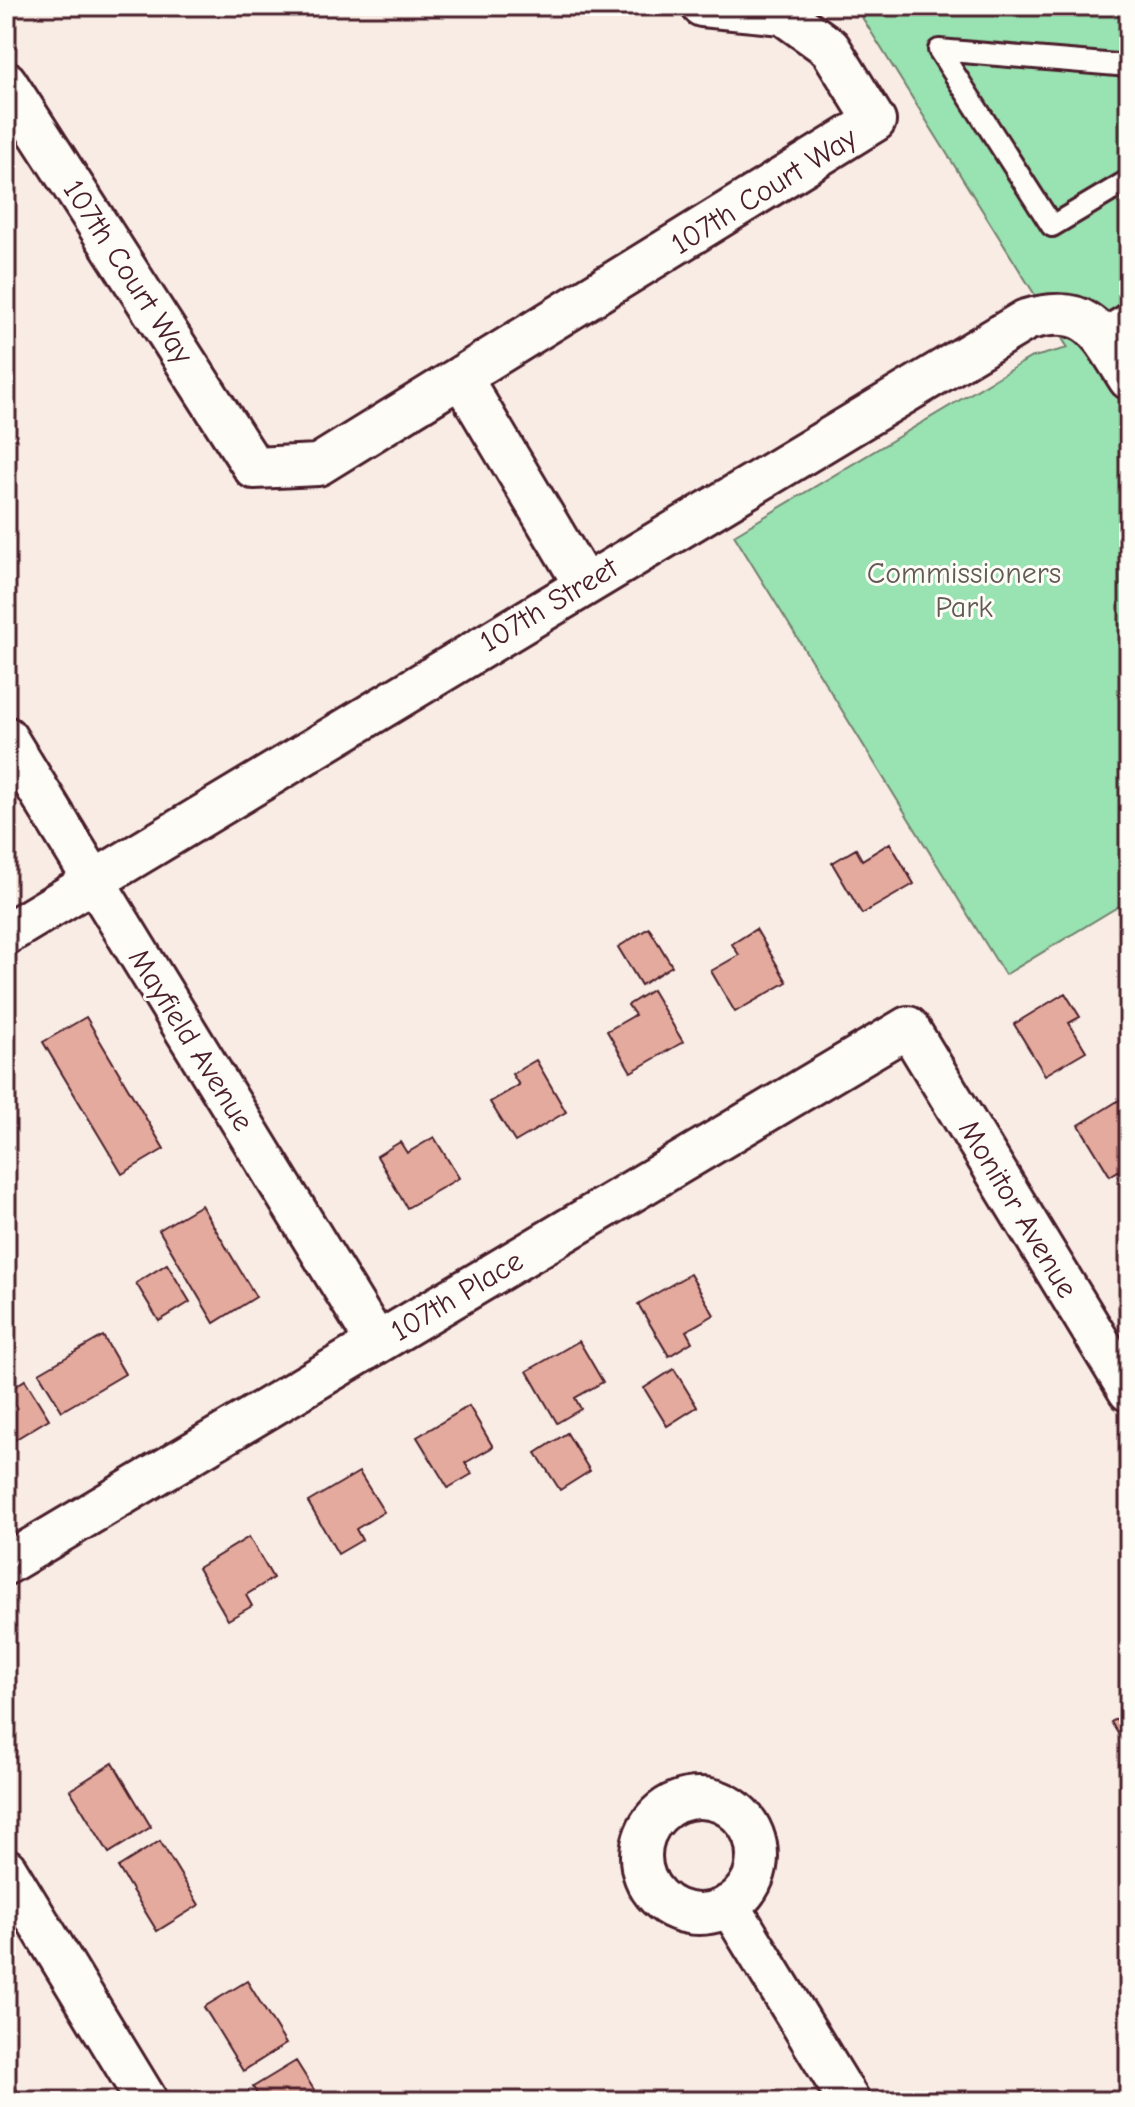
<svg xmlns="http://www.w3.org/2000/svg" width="1135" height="2107" font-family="'Comic Neue',sans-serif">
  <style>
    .green { fill: #99e2b1; stroke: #72806e; stroke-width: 2 }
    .building { fill: #e3aa9d; stroke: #4a1f2b; stroke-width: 2 }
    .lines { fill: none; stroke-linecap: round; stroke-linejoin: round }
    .lane-casing { stroke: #4a1f2b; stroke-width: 26 }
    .street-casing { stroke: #4a1f2b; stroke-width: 46 }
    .lane { stroke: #fdfcf7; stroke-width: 20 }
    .street { stroke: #fdfcf7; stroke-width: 40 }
    .labels { text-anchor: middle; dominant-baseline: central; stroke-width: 6; stroke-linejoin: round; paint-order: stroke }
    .street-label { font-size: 30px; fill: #4a1f2b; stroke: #fdfcf7 }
    .park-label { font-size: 30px; fill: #625a53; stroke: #fdfcf7 }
  </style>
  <rect width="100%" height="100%" fill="#f8ece5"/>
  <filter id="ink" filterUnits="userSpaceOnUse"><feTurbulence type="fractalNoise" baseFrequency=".0125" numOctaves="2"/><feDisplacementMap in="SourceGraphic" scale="16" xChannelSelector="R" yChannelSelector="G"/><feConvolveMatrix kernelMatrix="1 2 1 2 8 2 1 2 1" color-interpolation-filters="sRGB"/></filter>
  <g filter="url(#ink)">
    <path class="green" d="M855,6H1129V900L1005,975L734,535L1030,358L1068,348Z"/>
    <path class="building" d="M890,843L914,884L862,914L832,863L856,849L862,860Z
      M649,928L672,966L641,985L618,947Z
      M756,929L787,982L735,1012L711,971L739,955L732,944Z
      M652,990L683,1042L631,1072L607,1031L635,1015L628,1005Z
      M1065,993L1080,1017L1069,1023L1086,1051L1045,1075L1014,1024Z
      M86,1017L164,1149L122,1174L43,1042Z
      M536,1060L566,1112L515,1142L490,1102L519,1085L512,1074Z
      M1129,1094V1164L1110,1176L1079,1125Z
      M434,1137L459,1178L407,1208L377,1156L400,1142L407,1153Z
      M201,1205L256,1297L214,1323L159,1230Z
      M167,1264L190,1302L159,1321L136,1283Z
      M690,1274L714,1315L686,1331L692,1342L669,1356L638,1304Z
      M103,1336L125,1374L62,1411L39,1373Z
      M579,1341L603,1382L575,1398L581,1409L557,1423L527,1371Z
      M674,1369L697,1407L667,1426L644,1388Z
      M25,1380L49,1419L6,1445V1392Z
      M469,1406L493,1447L465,1463L472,1474L448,1488L417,1437Z
      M567,1433L590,1471L560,1490L536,1453Z
      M359,1472L384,1512L356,1529L362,1540L338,1554L308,1502Z
      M249,1537L273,1578L246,1595L252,1606L228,1620L198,1568Z
      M1129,1711V1751L1111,1722Z
      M113,1763L151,1827L109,1853L70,1790Z
      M160,1841L199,1905L157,1931L118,1867Z
      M247,1981L286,2044L243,2071L204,2007Z
      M296,2061L321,2101H261L253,2087Z
      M6,2073L24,2101H6Z"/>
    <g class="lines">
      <defs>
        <path id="lane" d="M1129,66L939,50L1052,226L1129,180
          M1099,331L1129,313"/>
        <path id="street" d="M6,82L254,468L318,465L875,121L830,48L783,14L702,6
          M462,379L584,584
          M6,737L377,1343
          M6,934L1026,320C1089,302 1099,332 1129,379
          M6,1564L908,1027L1129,1391
          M641 1856a58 58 0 1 1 116 0a58 58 0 1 1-116 0Z
          M6,1869L147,2101
          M729,1905L849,2101"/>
      </defs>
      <use href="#lane" class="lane-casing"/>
      <use href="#street" class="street-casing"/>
      <use href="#lane" class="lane"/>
      <use href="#street" class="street"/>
    </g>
  </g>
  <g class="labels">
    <g class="street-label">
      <text transform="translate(764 191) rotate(-32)">107th Court Way</text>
      <text transform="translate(128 272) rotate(57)">107th Court Way</text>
      <text transform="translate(549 605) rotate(-31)">107th Street</text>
      <text transform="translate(191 1040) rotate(58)">Mayfield Avenue</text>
      <text transform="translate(1018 1209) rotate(59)">Monitor Avenue</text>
      <text transform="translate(457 1296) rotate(-31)">107th Place</text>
    </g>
    <g class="park-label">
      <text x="964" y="573">Commissioners<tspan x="964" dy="34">Park</tspan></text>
    </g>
  </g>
  <rect width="1135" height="2107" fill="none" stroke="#fdfcf7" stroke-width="32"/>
  <rect x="16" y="16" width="1103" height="2075" fill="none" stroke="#4a1f2b" stroke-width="3" filter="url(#ink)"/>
</svg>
